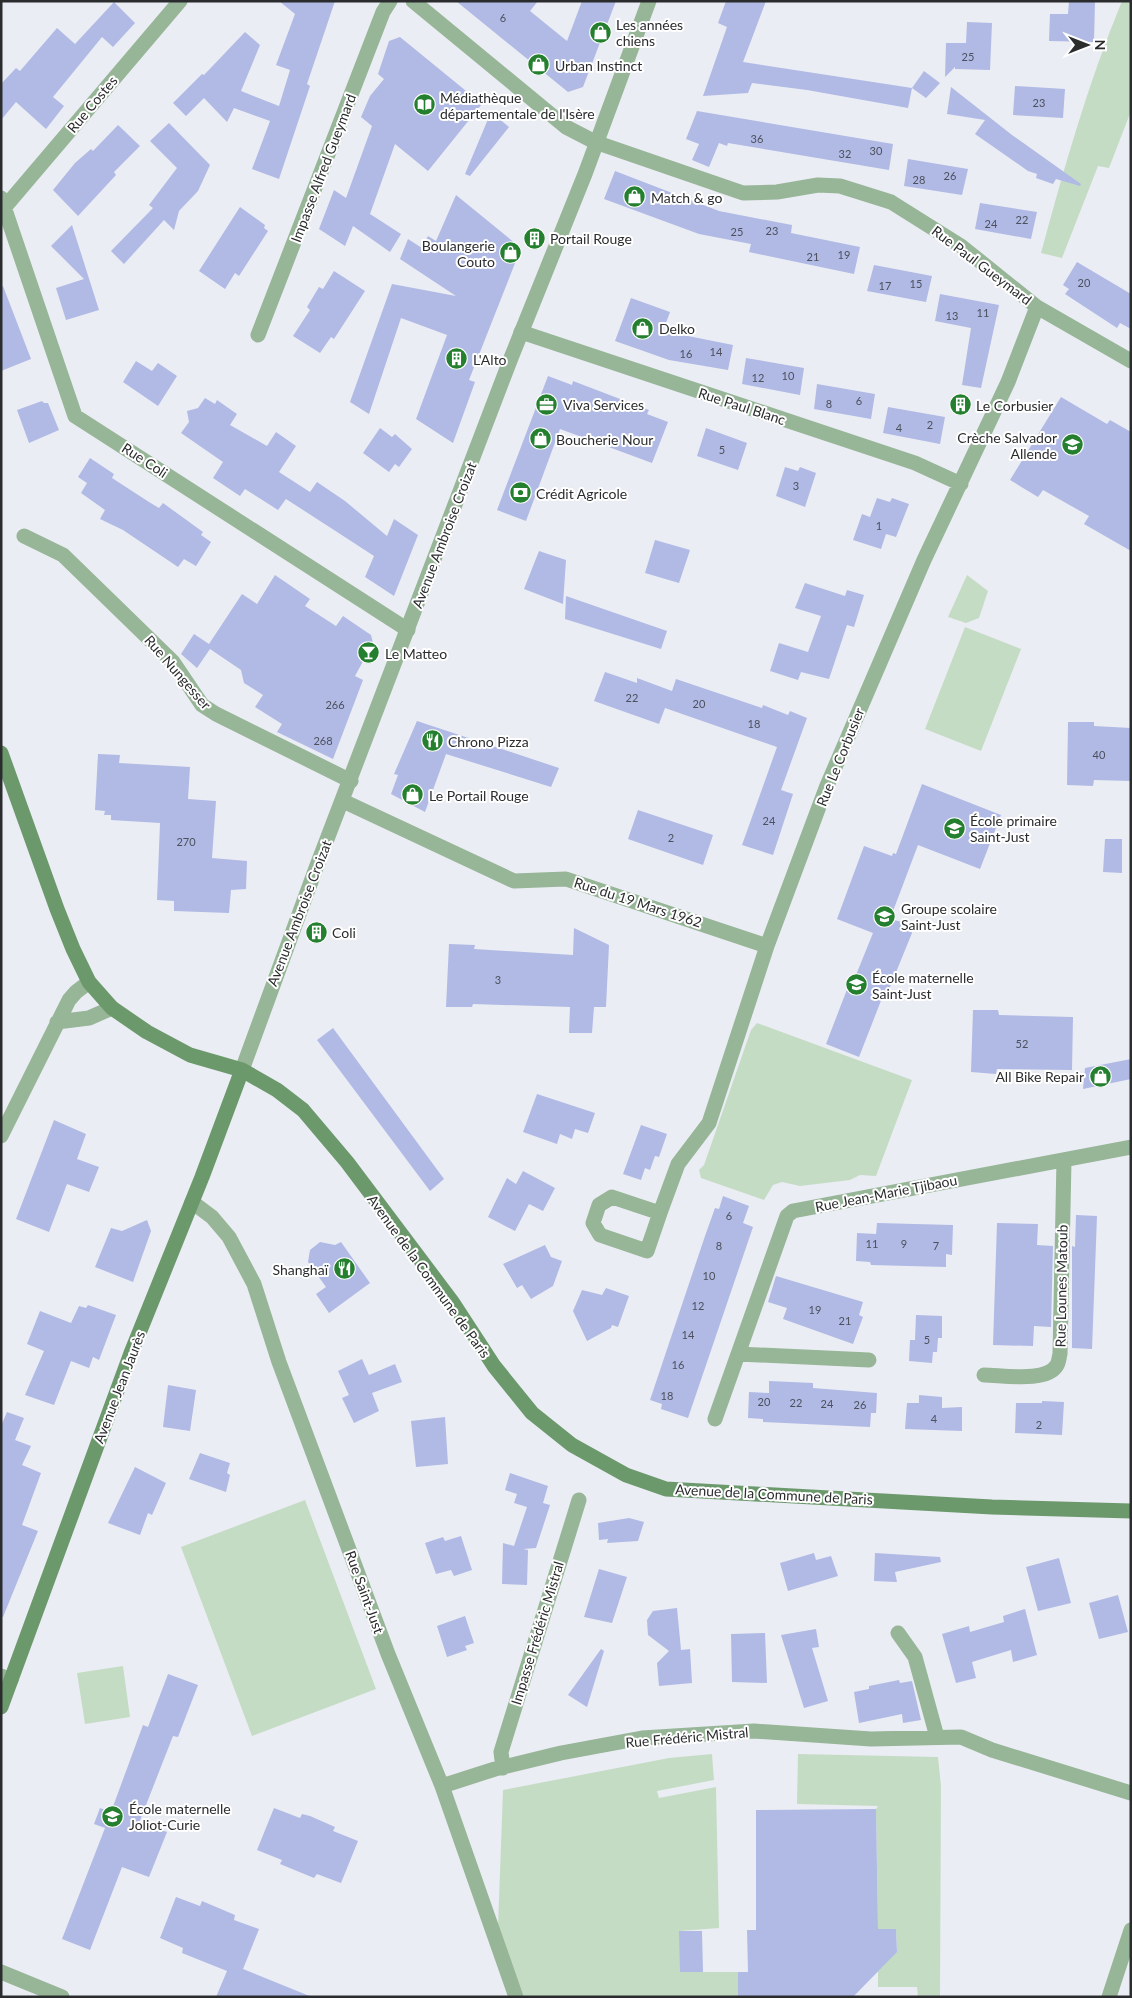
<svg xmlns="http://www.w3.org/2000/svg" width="1132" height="1998" font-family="Lato,sans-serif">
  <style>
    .green { fill: #c5dcc4 }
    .building { fill: #b0bae5 }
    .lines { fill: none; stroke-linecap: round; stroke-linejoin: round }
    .minor { stroke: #97b597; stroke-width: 15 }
    .tertiary { stroke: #97b597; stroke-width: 15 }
    .secondary { stroke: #6c996c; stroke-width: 15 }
    .labels { text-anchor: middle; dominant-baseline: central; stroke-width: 4; stroke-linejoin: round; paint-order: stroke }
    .number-label { font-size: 11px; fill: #4c505c }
    .poi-label { font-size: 14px; fill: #2b2c2e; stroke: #fff; text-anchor: start }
    .street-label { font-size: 14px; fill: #2b2c2e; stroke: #fff }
  </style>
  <rect width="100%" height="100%" fill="#ebedf4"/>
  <path class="green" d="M1122,1L1131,2V111L1109,168L1098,166L1062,258L1041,253C1064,168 1088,83 1122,1Z
    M967,575L988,591L979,618L966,623L948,617Z
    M965,627L1021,649L981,751L925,729Z
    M757,1023L912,1080L876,1176L860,1175L850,1180L800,1186L782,1182L773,1185L764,1200L701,1178L699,1170L704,1165L751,1030Z
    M305,1500L376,1689L252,1736L181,1547Z
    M123,1666L130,1717L85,1724L77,1673Z
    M712,1754L714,1780L657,1791L659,1798L716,1787L719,1928L680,1931V1972H738V1997H524L498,1927L503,1790L669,1758Z
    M798,1754L938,1757L941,1786L940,1997H918L917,1987H878V1971L897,1951L896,1929H878L876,1809L878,1806L797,1804Z"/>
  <path class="building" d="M279,1H335L307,84L310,86L279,179L252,169L270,121L234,108L227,122L204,98L186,116L173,103L202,74L204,75L245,32L260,45L241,91L279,106L290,70L276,65L295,14Z
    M456,1H538L530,11L567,41L582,1H616L583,87L568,92Z
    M726,1H766L743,62L912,88L924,71L940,83L926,98L912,88L908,108L807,90L752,83L748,93L703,96L727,27L718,23Z
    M1069,1H1095L1094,42L1049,41L1050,14H1068Z
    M114,2L135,23L113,47L102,37L53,97L64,106L46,129L16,102L1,120V84L16,68L20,71L57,28L75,44Z
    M967,22L992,23L990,70L955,69V67L945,77L946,43H966Z
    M400,37L482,104L428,171L395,144L370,214L401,234L390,252L353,226L345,246L319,229L334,190L346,198L372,126L361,117L370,96L384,79L378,74L389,41Z
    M1015,86L1065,89L1063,118L1013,115Z
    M951,87L1012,135L1081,184L1080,186L1056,179L1053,184L1036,178L1037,174L1028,171L975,134L985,120L947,114Z
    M697,111L893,144L889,170L728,143L727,146L719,143L709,167L692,160L699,144L686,139Z
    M491,112L509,127L470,176L465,174Z
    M169,123L210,165L198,191L179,211L174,230L164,220L124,264L111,251L153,208L149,205L177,168L150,141Z
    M118,125L140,146L114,172L116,175L78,216L53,190L75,163L91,149L93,151Z
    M908,159L968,169L962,195L904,186Z
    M615,171L719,211L792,225L791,233L860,247L854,274L749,252L751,244L699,234L604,199Z
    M456,195L521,248L469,380L475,382L453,443L416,419L447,335L401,318L369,414L350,402L392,284L456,296L400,259L408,239L422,248L428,236L436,241Z
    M980,203L1037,212L1031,239L975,229Z
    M240,207L265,225L264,228L268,231L239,276L235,273L225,289L199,271Z
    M72,225L99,310L66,320L56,288L84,279L51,246Z
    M1077,262L1131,294V329L1120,323L1117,328L1065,294L1069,289L1063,285Z
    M874,265L932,276L926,302L867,291Z
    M334,271L365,291L334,339L331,337L320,353L293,336L310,310L307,307L319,287L323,289Z
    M3,286L31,359L1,371V287Z
    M940,294L999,305L981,388L962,385L971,328L935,321Z
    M631,298L670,312L663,331L733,345L728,370L669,360L615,341Z
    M746,358L804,368L800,395L742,384Z
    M136,361L152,371L158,363L177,376L158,406L123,382Z
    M548,376L572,385L573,381L649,410L647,414L668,422L652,463L560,429L526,521L497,510Z
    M817,384L875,394L871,419L814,409Z
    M1061,397L1107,424L1110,420L1131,432V551L1084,524L1089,516L1043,490L1038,497L1010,480Z
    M205,398L215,404L217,400L237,414L230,425L267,446L276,432L296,446L279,472L310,492L317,482L345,501L387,536L394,519L418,535L394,596L365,577L374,556L334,530L286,499L278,510L245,489L240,496L213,478L223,462L181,433L189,422L187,411L198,408Z
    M42,401L44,403H48L59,430L29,443L17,410Z
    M888,407L945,417L940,444L883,433Z
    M380,428L392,437L395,434L412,449L399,467L395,464L389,472L363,453Z
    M706,428L747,443L738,470L697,456Z
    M90,458L114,474L112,478L149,502L159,508L163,503L203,532L201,535L211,542L196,566L184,559L178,567L123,530L100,519L105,510L81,493L87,483L78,477Z
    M785,467L798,471L800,467L816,473L805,507L776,496Z
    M877,498L890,502L892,498L909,504L896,537L886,534L881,549L853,540L862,514L870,517Z
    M655,540L690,550L679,583L645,573Z
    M539,551L566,560L563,604L524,589Z
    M275,575L310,599L305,606L336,626L343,616L371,635L373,643L355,676L363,680L333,759L277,732L282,724L255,707L263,695L244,683L241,670L210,649L197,668L181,654L194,634L209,644L242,594L257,604Z
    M805,583L845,596L847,590L864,595L854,627L847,625L829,679L801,672L798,680L770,671L779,643L808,652L821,616L795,608Z
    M566,596L667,631L661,649L565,619Z
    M605,672L637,683V678L672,691L676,679L762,708L763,705L788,715L790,711L807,718L781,790L793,794L773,855L742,845L777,747L665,708L659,724L594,701Z
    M417,721L559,768L551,787L446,754L425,812L391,794L398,775L394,774Z
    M1068,722H1094V726L1131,728V781L1094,780L1093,786L1067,785Z
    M98,754L120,755L119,763L190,767L188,799L216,801L212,858L247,861L246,889L231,890L229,913L174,911V901L157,900L160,823L111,820V815H104L105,811L95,810Z
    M922,784L1001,815L980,869L918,845L890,919L910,924L912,933L890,987L884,993L859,1057L826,1044L851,979L856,975L873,933L837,919L864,846L892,856L893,853L896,854Z
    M638,810L713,835L703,865L628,839Z
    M1105,839H1122V873L1103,872Z
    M574,928L609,945L606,1007H594L592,1033H569L570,1007L473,1004L472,1007H446L449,944L475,945L474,949L573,955Z
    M973,1010H998L999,1015L1073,1017L1072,1070L997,1069L996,1074L971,1072Z
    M333,1028L444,1179L430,1191L317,1040Z
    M1131,1059V1079L1083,1089L1085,1068Z
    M537,1094L595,1113L588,1133L575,1129L572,1139L560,1134L557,1144L523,1132Z
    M54,1120L86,1134L77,1159L99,1167L89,1192L67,1184L49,1232L16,1219Z
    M641,1125L667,1134L659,1157L655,1156L650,1170L645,1168L641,1180L623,1174Z
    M523,1171L555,1188L543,1211L529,1204L515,1231L488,1217L507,1178L516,1184Z
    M723,1196L749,1206L743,1223L753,1227L688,1418L661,1409L662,1404L650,1400L705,1236L715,1208L719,1209Z
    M1076,1215L1097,1216L1092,1349L1072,1348V1246L1075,1247Z
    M147,1220L151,1231L133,1282L95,1267L111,1228L122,1231Z
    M877,1223L953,1225L952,1255L946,1254V1267L871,1265L870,1262L856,1261L857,1233L876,1234Z
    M997,1223L1038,1224L1037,1245L1053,1246L1051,1327L1034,1326L1033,1346L993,1345Z
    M320,1242L335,1245L341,1242L370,1283L329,1313L316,1294L326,1287L308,1262L310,1250Z
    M545,1245L551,1257L562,1261L553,1286L531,1299L522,1285L517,1288L503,1264Z
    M776,1276L863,1302L859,1315L863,1317L853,1344L783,1319L787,1308L768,1302Z
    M606,1288L629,1296L618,1327L612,1325L611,1328L587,1341L573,1311L582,1290L602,1295Z
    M88,1305L116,1315L99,1360L93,1357L89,1368L71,1361L54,1405L25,1395L44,1351L27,1344L40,1311L71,1323L79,1306L86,1308Z
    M916,1315L942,1316V1338H938L937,1352H933L932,1363L909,1361L910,1340H915Z
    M362,1359L369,1375L395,1364L402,1382L372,1393L379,1411L354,1423L342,1398L349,1395L338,1371Z
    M769,1381L813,1383V1388L877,1393L876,1413H871L870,1427L763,1422V1419L748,1418L749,1392L769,1393Z
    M168,1385L196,1390L190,1431L163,1427Z
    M919,1395L942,1397V1408L962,1407V1431L905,1429L907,1403H919Z
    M1042,1401L1064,1402L1062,1435L1015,1433L1016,1403H1042Z
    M7,1412L24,1418L15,1440L31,1446L22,1465L41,1473L22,1525L38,1531L3,1617H1V1426Z
    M445,1417L448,1464L416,1467L411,1421Z
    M200,1453L230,1463L227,1473L230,1475L226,1492L189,1479Z
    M135,1467L166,1483L152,1515L148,1513L140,1535L108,1523Z
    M510,1473L548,1486L543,1503L550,1505L536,1548L523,1549L528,1550L527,1585L502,1584L503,1543L514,1546L527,1507L514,1503L517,1494L505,1490Z
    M629,1518L644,1522L638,1541L607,1543L608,1539L599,1540L598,1523Z
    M461,1536L472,1570L454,1576L451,1570L436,1574L425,1543L443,1537L445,1541Z
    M814,1553L816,1560L831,1556L838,1576L788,1591L780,1563Z
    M875,1553L940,1557L941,1562L895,1572L897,1582L874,1581Z
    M1059,1558L1071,1603L1038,1611L1026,1567Z
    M599,1569L627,1577L612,1623L584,1617Z
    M1118,1595L1128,1632L1099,1639L1089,1603Z
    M677,1608L681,1650L690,1649L692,1683L659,1686L657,1663L669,1651L648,1635L647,1620L653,1611Z
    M1025,1609L1037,1655L1013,1662L1011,1650L972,1662L976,1678L956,1683L942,1634L969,1626L970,1632L1004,1622L1003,1616Z
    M465,1616L474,1643L465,1646L467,1650L447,1657L437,1626Z
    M816,1629L819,1647L812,1648L828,1701L804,1708L781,1635Z
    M765,1633L767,1683L732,1682L731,1634Z
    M601,1649L604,1651L587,1707L568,1695Z
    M168,1674L198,1685L178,1737L173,1736L139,1823L167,1832L149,1877L122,1867L90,1950L62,1939L105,1828L94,1824L100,1808L111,1812L143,1725L148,1727Z
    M899,1680L900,1683L912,1681L921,1720L903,1723L902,1714L859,1723L854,1692L869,1689V1686Z
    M274,1808L300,1818L302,1814L310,1816L335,1827L333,1831L358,1841L341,1883L317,1874L314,1878L280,1864L282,1860L257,1850Z
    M876,1809L878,1929H896L897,1952L853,1997H738V1972H748L747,1930H756V1810Z
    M176,1897L200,1906L202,1901L235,1915L234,1920L259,1929L243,1969L312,1997H216L227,1971L182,1953L183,1948L160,1938Z
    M679,1931H702L703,1972H680Z"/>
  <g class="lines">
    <path class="minor" d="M413,1L566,127L595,142L743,193L777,192L818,185L840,186L891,202L961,246L1037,307L1131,361
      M1,198L75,416L408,630
      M5,207L180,1
      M521,332L915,463L961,484
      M258,335L383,12L390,1
      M24,536L63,555L173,662L202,705L216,714L351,781
      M343,801L514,881L566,879L767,946
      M57,1022L89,1018L112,1008
      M1,1136L69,1000L76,992L89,982
      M612,1197L660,1213L647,1251L600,1235L593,1223L599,1205Z
      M192,1202L212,1217L229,1237L254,1284L279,1362L388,1654L442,1786L516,1997
      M660,1213L678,1164L709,1123L767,946L826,788L924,560L1008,382L1037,307
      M738,1354L869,1360
      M984,1375C1002,1375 1047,1383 1057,1365C1059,1362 1059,1357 1060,1354L1064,1160
      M715,1419L787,1216L793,1211L1131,1147
      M898,1633L915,1657L937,1737
      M1,1676L11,1680
      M503,1768L501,1752L579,1500
      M442,1786L495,1769L561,1753L642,1738L754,1731L871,1739L961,1737L992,1750L1131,1793
      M1,1972L62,1997
      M1109,1997L1131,1930"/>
    <path class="tertiary" d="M242,1070L316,868L511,358L585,174L649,1"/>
    <path class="secondary" d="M1,753L57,909L73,949L89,982L112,1008L147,1032L190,1055L242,1070L277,1090L303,1110L347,1162L453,1303L494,1366L532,1413L572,1445L626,1475L666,1489L992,1507L1131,1511
      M1,1707L131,1353L202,1177L242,1070"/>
  </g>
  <defs>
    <symbol id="shop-disc" viewBox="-11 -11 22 22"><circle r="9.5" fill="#247f2f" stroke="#fff"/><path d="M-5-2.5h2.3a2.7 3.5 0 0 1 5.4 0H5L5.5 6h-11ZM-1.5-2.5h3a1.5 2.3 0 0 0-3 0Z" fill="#fff"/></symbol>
    <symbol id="library-disc" viewBox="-11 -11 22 22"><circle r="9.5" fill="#247f2f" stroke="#fff"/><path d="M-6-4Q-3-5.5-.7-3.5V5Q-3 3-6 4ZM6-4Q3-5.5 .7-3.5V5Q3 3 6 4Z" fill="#fff"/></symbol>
    <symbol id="building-disc" viewBox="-11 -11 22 22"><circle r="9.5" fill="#247f2f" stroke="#fff"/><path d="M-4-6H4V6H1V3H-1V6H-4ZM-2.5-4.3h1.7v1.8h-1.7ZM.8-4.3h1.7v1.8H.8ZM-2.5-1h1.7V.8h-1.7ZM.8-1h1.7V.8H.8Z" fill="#fff"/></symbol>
    <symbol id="office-disc" viewBox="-11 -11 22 22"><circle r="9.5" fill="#247f2f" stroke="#fff"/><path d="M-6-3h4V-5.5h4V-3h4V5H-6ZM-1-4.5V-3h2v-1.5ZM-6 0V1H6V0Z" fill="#fff"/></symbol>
    <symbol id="school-disc" viewBox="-11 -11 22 22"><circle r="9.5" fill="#247f2f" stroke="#fff"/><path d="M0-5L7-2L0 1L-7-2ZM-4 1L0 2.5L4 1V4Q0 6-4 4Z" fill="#fff"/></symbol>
    <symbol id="bank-disc" viewBox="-11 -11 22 22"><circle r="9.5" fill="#247f2f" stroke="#fff"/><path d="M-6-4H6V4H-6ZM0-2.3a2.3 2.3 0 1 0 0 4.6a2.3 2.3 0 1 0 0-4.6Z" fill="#fff"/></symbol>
    <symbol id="bar-disc" viewBox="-11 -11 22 22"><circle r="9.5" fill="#247f2f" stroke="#fff"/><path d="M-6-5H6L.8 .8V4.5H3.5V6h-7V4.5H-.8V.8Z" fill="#fff"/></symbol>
    <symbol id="restaurant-disc" viewBox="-11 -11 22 22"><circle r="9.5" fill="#247f2f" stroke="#fff"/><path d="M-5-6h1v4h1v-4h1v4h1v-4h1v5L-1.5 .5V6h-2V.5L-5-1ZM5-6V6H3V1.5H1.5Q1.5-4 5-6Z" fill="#fff"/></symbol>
  </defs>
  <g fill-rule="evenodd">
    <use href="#shop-disc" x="588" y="20" width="25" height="25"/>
    <use href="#shop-disc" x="526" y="52" width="25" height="25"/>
    <use href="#library-disc" x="412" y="92" width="25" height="25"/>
    <use href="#shop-disc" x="622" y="184" width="25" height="25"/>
    <use href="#building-disc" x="522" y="226" width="25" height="25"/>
    <use href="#shop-disc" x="498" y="240" width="25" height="25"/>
    <use href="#shop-disc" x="630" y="316" width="25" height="25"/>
    <use href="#building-disc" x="444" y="346" width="25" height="25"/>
    <use href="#office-disc" x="534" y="392" width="25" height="25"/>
    <use href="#building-disc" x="948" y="392" width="25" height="25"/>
    <use href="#shop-disc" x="528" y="426" width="25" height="25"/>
    <use href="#school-disc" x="1060" y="432" width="25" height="25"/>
    <use href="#bank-disc" x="508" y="480" width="25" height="25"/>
    <use href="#bar-disc" x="356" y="640" width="25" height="25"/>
    <use href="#restaurant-disc" x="420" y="728" width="25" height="25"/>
    <use href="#shop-disc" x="400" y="782" width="25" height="25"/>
    <use href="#school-disc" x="942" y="816" width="25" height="25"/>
    <use href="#school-disc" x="872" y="904" width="25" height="25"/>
    <use href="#building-disc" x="304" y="920" width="25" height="25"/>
    <use href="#school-disc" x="844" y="972" width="25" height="25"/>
    <use href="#shop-disc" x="1088" y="1064" width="25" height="25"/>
    <use href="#restaurant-disc" x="332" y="1256" width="25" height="25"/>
    <use href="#school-disc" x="100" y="1804" width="25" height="25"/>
  </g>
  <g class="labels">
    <g class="number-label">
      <text x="503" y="17">6</text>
      <text x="968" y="56">25</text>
      <text x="1039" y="102">23</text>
      <text x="757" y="138">36</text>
      <text x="876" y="150">30</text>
      <text x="845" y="153">32</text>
      <text x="950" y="175">26</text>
      <text x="919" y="179">28</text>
      <text x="1022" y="219">22</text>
      <text x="991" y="223">24</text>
      <text x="772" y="230">23</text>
      <text x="737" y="231">25</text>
      <text x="844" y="254">19</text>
      <text x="813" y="256">21</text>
      <text x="1084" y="282">20</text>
      <text x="916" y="283">15</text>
      <text x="885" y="285">17</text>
      <text x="983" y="312">11</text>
      <text x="952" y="315">13</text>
      <text x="716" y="351">14</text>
      <text x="686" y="353">16</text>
      <text x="788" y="375">10</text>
      <text x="758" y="377">12</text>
      <text x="859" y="400">6</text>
      <text x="829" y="403">8</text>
      <text x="930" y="424">2</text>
      <text x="899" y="427">4</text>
      <text x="722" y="449">5</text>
      <text x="796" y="485">3</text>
      <text x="879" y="525">1</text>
      <text x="632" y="697">22</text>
      <text x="699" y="703">20</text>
      <text x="335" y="704">266</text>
      <text x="754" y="723">18</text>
      <text x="323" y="740">268</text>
      <text x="1099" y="754">40</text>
      <text x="769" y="820">24</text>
      <text x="671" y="837">2</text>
      <text x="186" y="841">270</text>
      <text x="498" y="979">3</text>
      <text x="1022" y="1043">52</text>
      <text x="729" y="1215">6</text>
      <text x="872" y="1243">11</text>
      <text x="904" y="1243">9</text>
      <text x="719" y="1245">8</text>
      <text x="936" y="1245">7</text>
      <text x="709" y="1275">10</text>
      <text x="698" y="1305">12</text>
      <text x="815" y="1309">19</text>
      <text x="845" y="1320">21</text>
      <text x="688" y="1334">14</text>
      <text x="927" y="1339">5</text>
      <text x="678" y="1364">16</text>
      <text x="667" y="1395">18</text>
      <text x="764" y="1401">20</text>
      <text x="796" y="1402">22</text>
      <text x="827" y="1403">24</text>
      <text x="860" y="1404">26</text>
      <text x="934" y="1418">4</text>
      <text x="1039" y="1424">2</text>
    </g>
    <g class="poi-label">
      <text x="616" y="24">Les années<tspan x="616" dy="16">chiens</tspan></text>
      <text x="555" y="65">Urban Instinct</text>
      <text x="440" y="97">Médiathèque<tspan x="440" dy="16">départementale de l'Isère</tspan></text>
      <text x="651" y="197">Match &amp; go</text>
      <text x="550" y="238">Portail Rouge</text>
      <text x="495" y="245" text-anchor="end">Boulangerie<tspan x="495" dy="16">Couto</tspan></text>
      <text x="659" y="328">Delko</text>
      <text x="473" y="359">L'Alto</text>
      <text x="563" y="404">Viva Services</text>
      <text x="976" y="405">Le Corbusier</text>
      <text x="1057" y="437" text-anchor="end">Crèche Salvador<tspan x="1057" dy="16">Allende</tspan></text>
      <text x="556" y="439">Boucherie Nour</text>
      <text x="536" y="493">Crédit Agricole</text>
      <text x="385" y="653">Le Matteo</text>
      <text x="448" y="741">Chrono Pizza</text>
      <text x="429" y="795">Le Portail Rouge</text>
      <text x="970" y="820">École primaire<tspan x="970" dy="16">Saint-Just</tspan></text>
      <text x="901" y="908">Groupe scolaire<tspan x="901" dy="16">Saint-Just</tspan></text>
      <text x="332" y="932">Coli</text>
      <text x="872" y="977">École maternelle<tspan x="872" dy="16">Saint-Just</tspan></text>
      <text x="1084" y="1076" text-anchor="end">All Bike Repair</text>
      <text x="328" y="1269" text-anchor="end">Shanghaï</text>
      <text x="129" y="1808">École maternelle<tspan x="129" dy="16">Joliot-Curie</tspan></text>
    </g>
    <g class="street-label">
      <text transform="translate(92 104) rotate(-50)">Rue Costes</text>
      <text transform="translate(323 168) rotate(-69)">Impasse Alfred Gueymard</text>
      <text transform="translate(982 265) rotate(37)">Rue Paul Gueymard</text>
      <text transform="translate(742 406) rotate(18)">Rue Paul Blanc</text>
      <text transform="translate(145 460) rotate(33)">Rue Coli</text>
      <text transform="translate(444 535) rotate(-69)">Avenue Ambroise Croizat</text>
      <text transform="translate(178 672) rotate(49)">Rue Nungesser</text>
      <text transform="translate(840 757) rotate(-68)">Rue Le Corbusier</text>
      <text transform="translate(638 902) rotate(18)">Rue du 19 Mars 1962</text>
      <text transform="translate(299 913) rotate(-69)">Avenue Ambroise Croizat</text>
      <text transform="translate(886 1193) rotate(-11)">Rue Jean-Marie Tjibaou</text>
      <text transform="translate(429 1276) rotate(54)">Avenue de la Commune de Paris</text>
      <text transform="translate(1061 1286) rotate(-89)">Rue Lounes Matoub</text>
      <text transform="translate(119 1387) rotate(-69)">Avenue Jean Jaurès</text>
      <text transform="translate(774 1494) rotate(3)">Avenue de la Commune de Paris</text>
      <text transform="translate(365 1592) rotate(70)">Rue Saint-Just</text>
      <text transform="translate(537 1633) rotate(-73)">Impasse Frédéric Mistral</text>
      <text transform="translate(687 1737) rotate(-5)">Rue Frédéric Mistral</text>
    </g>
  </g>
  <rect width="1132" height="1998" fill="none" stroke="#2b2c2e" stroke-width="5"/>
  <g transform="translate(1087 45) rotate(90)" stroke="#ffffff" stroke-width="4" paint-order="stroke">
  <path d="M0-4L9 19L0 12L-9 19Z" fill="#2b2c2e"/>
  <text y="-8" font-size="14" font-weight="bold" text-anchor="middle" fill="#2b2c2e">N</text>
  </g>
</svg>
